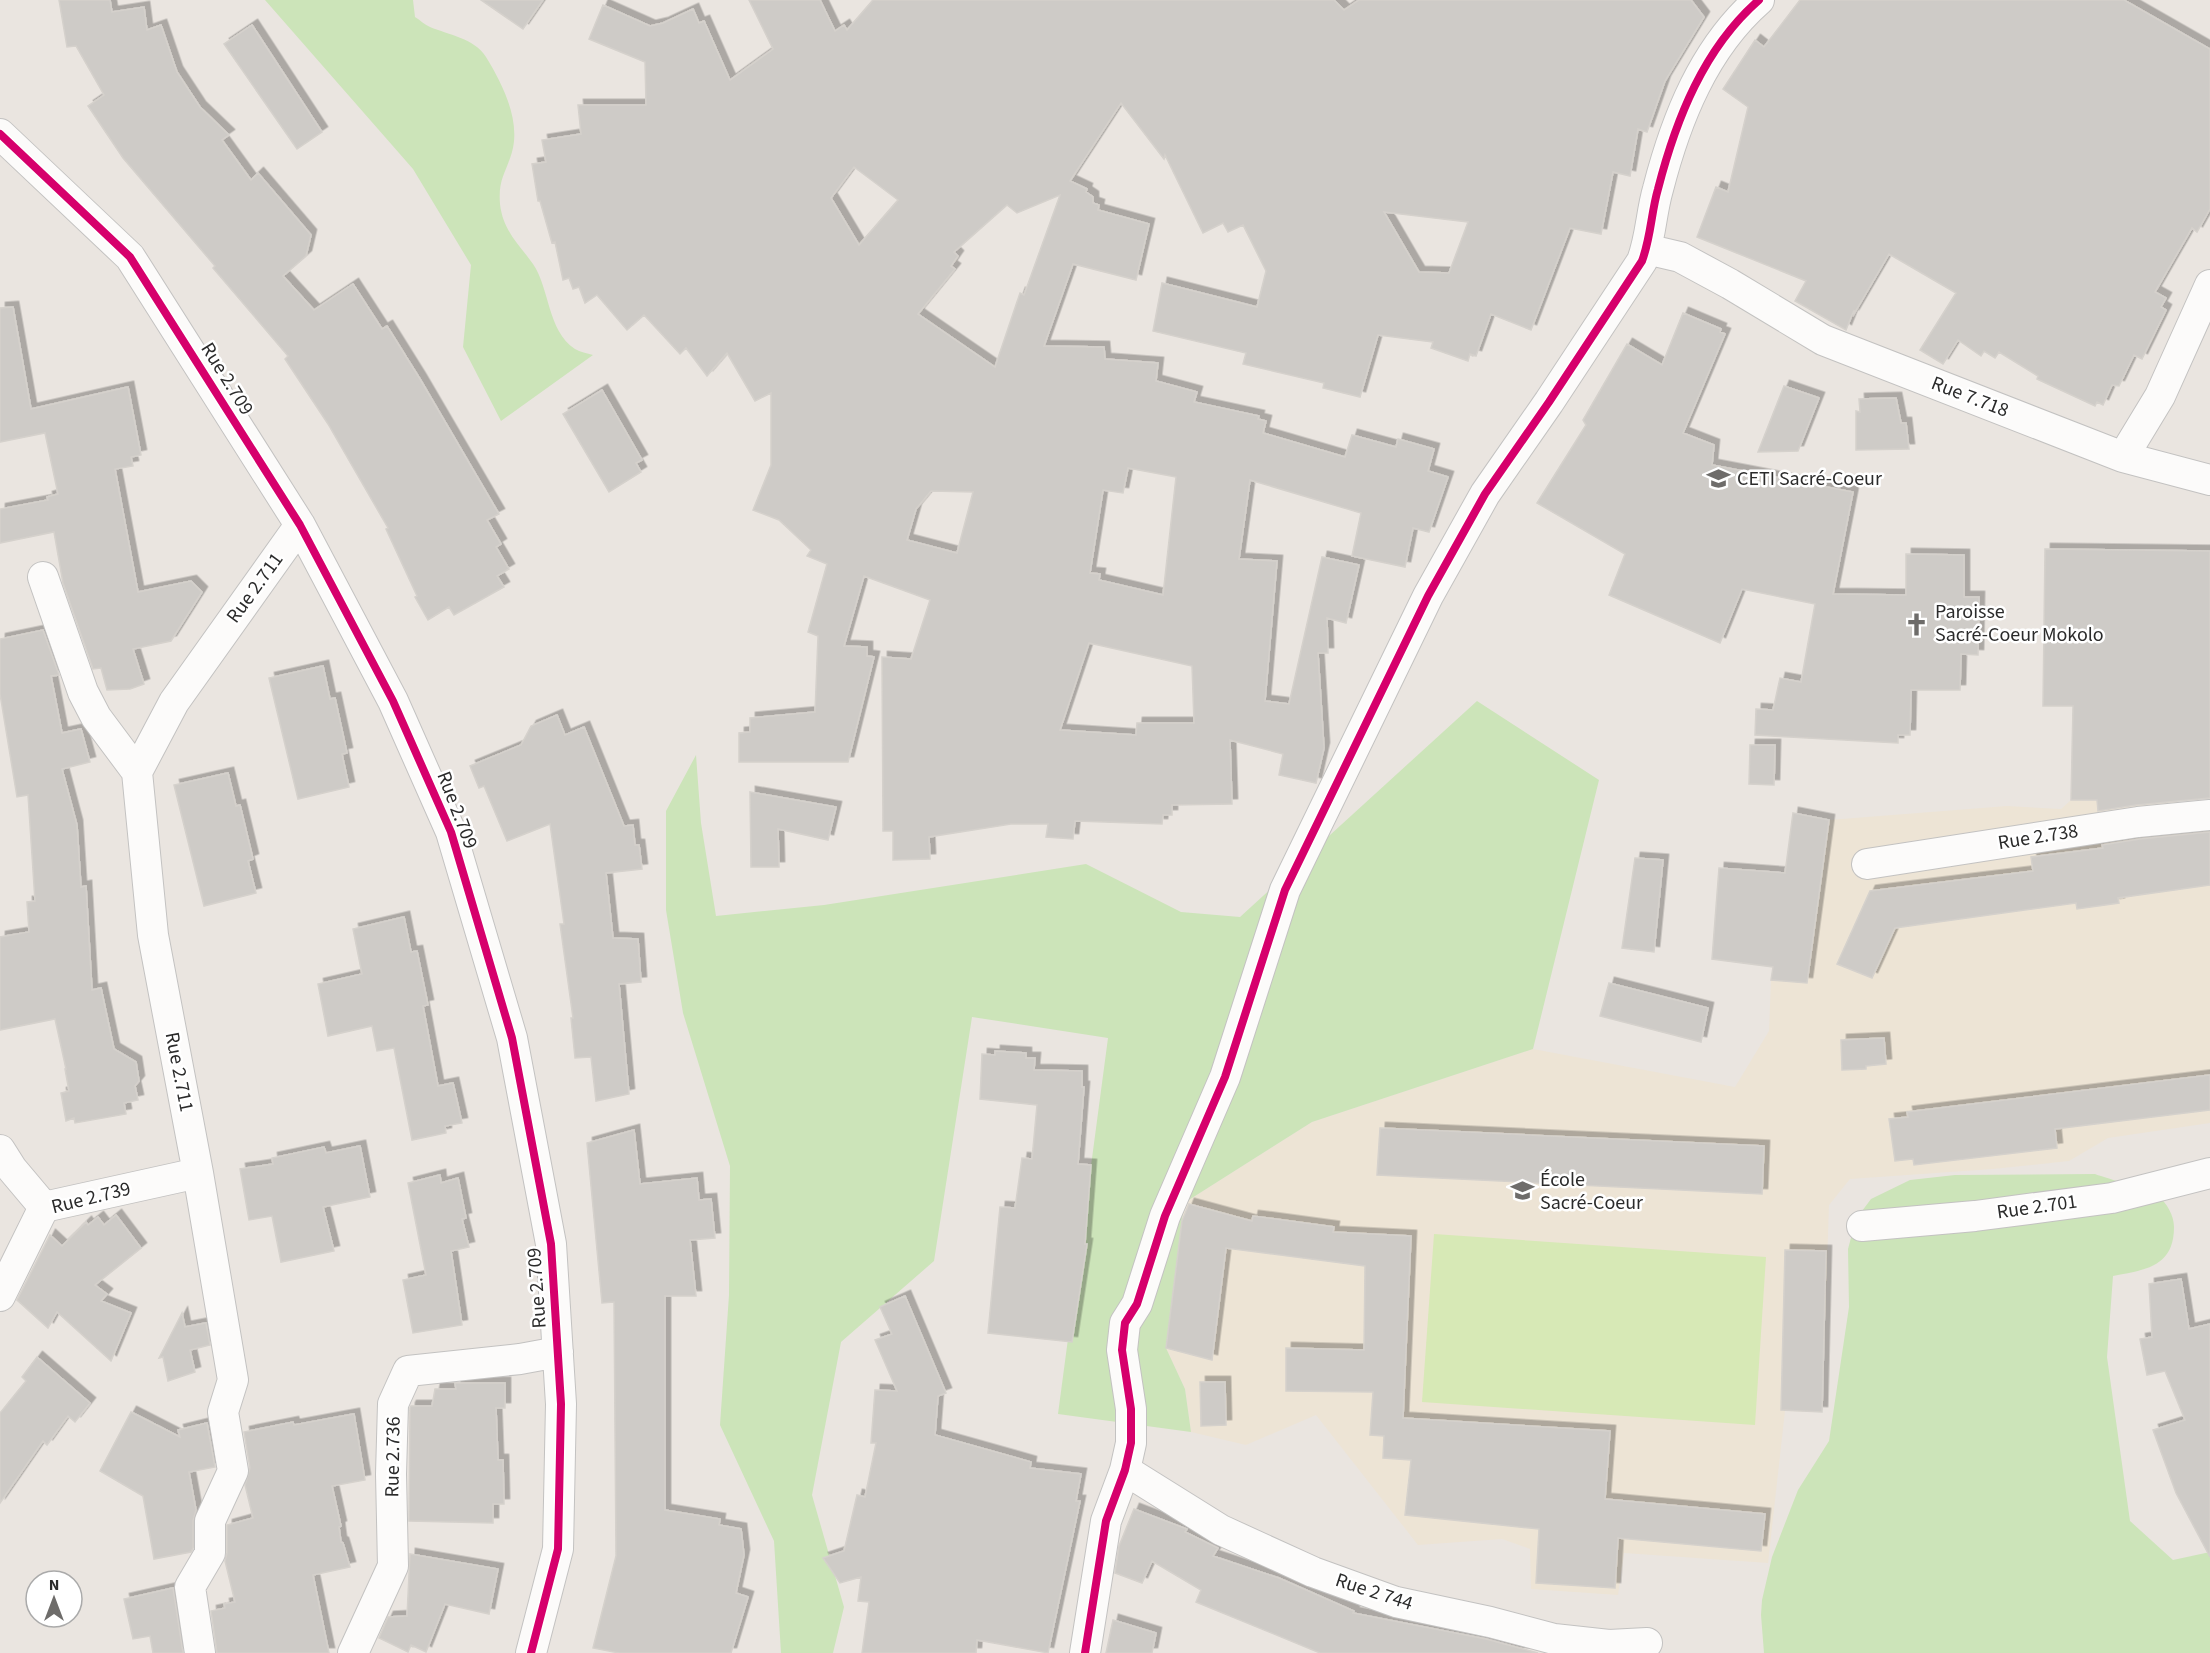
<svg xmlns="http://www.w3.org/2000/svg" width="2210" height="1653" font-family="'Source Sans 3',sans-serif">
  <style>
    .education { fill: #ede4d5 }
    .green { fill: #cce4b9 }
    .pitch { fill: #d7e9b6 }
    .building { fill: #cecbc7; stroke: #d5d1cc; stroke-width: 1.5; fill-rule: evenodd; filter: url(#shadow) }
    .lines { fill: none; stroke-linecap: round; stroke-linejoin: round }
    .street-casing { stroke: #c3c2c1; stroke-width: 32 }
    .street { stroke: #fcfbfa; stroke-width: 30 }
    .cycleway-casing { stroke: #fff; stroke-width: 11 }
    .cycleway { stroke: #d6006c; stroke-width: 8 }
    .labels { text-anchor: middle; dominant-baseline: central; stroke-width: 5; stroke-linejoin: round; paint-order: stroke }
    .street-label { font-size: 20px; fill: #2b2b2b; stroke: #fff }
    .poi-label { font-size: 20px; fill: #2b2b2b; stroke: #fff; text-anchor: start }
  </style>
  <defs>
    <filter id="shadow"><feDropShadow dx="5.5" dy="-5.5" stdDeviation="0" flood-color="#0004"/></filter>
  </defs>
  <rect width="100%" height="100%" fill="#eae5e0"/>
  <path class="education" d="M2071,800L2210,803V1123L2108,1138L2069,1161L1993,1169L1850,1179L1829,1205L1822,1412L1785,1411L1768,1563L1624,1553L1618,1595L1531,1589L1530,1549L1502,1539L1418,1545L1316,1415L1246,1445L1191,1432L1185,1389L1166,1348L1184,1203L1312,1122L1533,1049L1735,1087L1769,1031L1771,980L1793,813L1829,820L2007,806L2061,809Z"/>
  <path class="green" d="M265,0H413L415,17C420,20 425,25 430,27C449,35 474,38 486,57C502,83 521,120 512,152C506,173 498,179 500,204C503,231 519,244 533,264C550,289 547,330 575,349C580,352 587,353 593,355L501,421L463,347L471,265L413,169Z
    M1477,701L1599,780L1533,1049L1312,1122L1184,1203L1166,1348L1185,1389L1191,1432L1058,1414L1108,1038L972,1017L934,1261L841,1342L812,1495L844,1607L833,1653H781L774,1541L720,1425L729,1295L730,1166L683,1013L666,910V811L696,755L701,823L716,916L824,905L1086,864L1181,912L1240,917Z
    M2095,1174C2111,1180 2145,1188 2157,1196C2167,1202 2174,1216 2174,1227C2174,1267 2145,1270 2113,1276L2107,1357L2130,1521L2173,1560L2210,1552V1653H1764L1761,1615L1762,1600L1772,1557L1798,1490L1829,1441L1849,1307L1848,1249L1855,1223L1862,1211L1871,1199L1910,1180L1955,1175Z"/>
  <path class="pitch" d="M1434,1234L1766,1257L1755,1425L1422,1402Z"/>
  <path class="building" d="M59,0H110L112,12L144,7L147,30L161,25L177,72L200,107L229,135L222,140L251,180L258,173L311,235L306,256L283,276L314,310L353,284L382,329L387,326L420,379L499,514L487,520L501,544L496,547L509,569L497,576L504,587L454,615L449,607L428,620L415,597L417,596L386,529L388,528L328,424L285,359L288,356L213,268L215,266L123,158L88,106L104,95L76,46L67,47Z
    M481,0H543L523,29Z
    M749,0H820L835,31L844,25L847,30L873,0H1334L1344,10L1359,0H1691L1704,17L1665,81L1647,132L1638,129L1630,176L1613,172L1601,234L1570,228L1531,330L1491,314L1476,356L1470,354L1468,361L1431,348L1433,342L1378,335L1360,397L1323,388L1324,383L1243,364L1246,353L1153,331L1162,283L1257,307L1266,271L1243,225L1228,232L1223,223L1203,233L1165,155L1164,159L1121,103L1070,181L1087,189L1086,192L1093,197V203L1099,205L1098,210L1149,224L1136,280L1073,264L1044,346L1104,347L1105,359L1158,363L1156,381L1197,392L1194,402L1259,416L1258,419L1266,421L1263,433L1345,457L1352,435L1396,447L1398,439L1434,449L1428,471L1448,477L1429,532L1413,528L1405,567L1352,556L1361,513L1250,480L1239,559L1277,561L1265,701L1289,704L1322,557L1359,565L1346,623L1327,618L1328,653H1318L1324,748L1316,783L1279,775L1283,754L1230,740L1232,804L1172,805V815H1163L1162,824L1075,821L1073,839L1046,837L1048,824H1011L929,837L930,859L893,860V831H883L882,657L911,659L930,600L864,576L844,646L867,647V656L874,657L848,762H739V733L750,732V718L815,712L818,636L808,632L827,564L807,556L811,550L779,520L753,510L771,465V393L755,401L727,353L707,376L686,348L680,354L644,315L627,330L597,295L585,303L579,287L573,289L569,278L563,280L555,242L552,243L540,201H538L532,164L546,162L542,140L581,134L578,105H646L645,62L589,39L603,5L650,26L663,23L693,9L699,23L704,21L730,80L773,49ZM854,167L898,200L859,245L831,198ZM1060,195L1024,295L1020,293L995,367L918,314L955,269L951,266L958,256L954,252L1007,205L1017,213ZM1384,212L1468,222L1449,273L1419,272ZM1128,468L1176,477L1163,595L1099,580L1100,574L1090,573L1103,490L1123,493ZM931,491L973,492L957,553L907,540L916,509ZM1089,643L1192,666L1194,723H1137L1136,735L1060,730Z
    M1800,0H2124L2210,49V209L2197,232L2192,228L2155,292L2166,298L2161,307L2166,310L2142,359L2134,355L2119,386L2112,385L2103,405L2097,402L2095,406L2037,379L2038,376L1999,352L1995,358L1984,351L1981,356L1958,340L1943,364L1920,350L1956,293L1889,254L1854,314V310L1846,330L1795,301L1806,281L1697,237L1716,187L1728,192L1748,107L1723,89L1755,40L1764,47Z
    M252,25L322,132L297,149L224,44Z
    M13,307L31,409L128,387L141,455L131,457L133,466L115,469L138,592L191,581L202,592L171,641L133,649L144,684L130,689L107,690L101,668L93,669L63,583L54,532L0,543V509L48,500L47,497L58,494L45,433L0,442V308Z
    M1683,313L1721,329L1720,332L1725,334L1683,433L1714,445L1712,465L1853,492L1833,594L1906,595V554L1964,555V597H1979L1978,655L1961,654L1960,690H1911L1910,735H1898V743L1755,735L1756,709L1773,710L1780,678L1801,682L1815,604L1742,589L1720,643L1609,595L1625,554L1537,503L1586,425L1583,420L1627,344L1662,365Z
    M1784,386L1819,398L1798,451L1758,452Z
    M602,390L642,460L636,463L641,472L609,492L563,414Z
    M1896,398L1901,423H1906L1909,449L1856,450V411L1860,412L1859,399Z
    M2045,549L2210,551V798L2136,805L2098,811L2097,800H2071L2073,706H2043Z
    M43,630L59,675L51,676L62,733L81,729L90,762L62,769L77,825L81,887L86,886L92,990L101,988L114,1049L136,1062L139,1081L135,1086L138,1100L124,1103L126,1114L75,1123L74,1118L66,1121L61,1093L69,1091L65,1069H66L55,1019L0,1030V937L29,932L27,902L35,901L28,795L17,797L0,694V639Z
    M323,666L330,699L335,698L347,753L342,754L349,787L298,799L269,678Z
    M557,715L565,735L584,727L624,826L633,825L635,845H639L642,869L606,873L613,938L638,939L641,982L619,984L629,1094L596,1101L591,1057L575,1058L571,1018H573L560,924H564L550,824L507,841L484,786L479,788L470,766L521,745L531,726Z
    M1750,745H1775L1774,785L1749,784Z
    M228,773L236,806L240,805L253,859L248,861L256,893L204,906L174,785Z
    M750,792L836,807L828,840L778,829L779,867H751Z
    M1793,813L1829,820L1807,983L1771,980L1773,967L1712,959L1719,868L1785,873Z
    M2210,832V885L2118,898L2119,903L2077,909L2076,903L1895,928L1872,978L1837,964L1870,891L2033,871L2031,857L2103,848L2102,845L2140,839Z
    M1635,858L1663,860L1654,952L1622,948Z
    M404,917L411,952L417,951L428,1005L423,1006L438,1086L453,1083L462,1123L445,1126L446,1133L412,1140L394,1048L377,1051L372,1026L328,1036L318,984L362,974L353,929Z
    M1609,983L1708,1008L1701,1042L1600,1016Z
    M1884,1038L1886,1064L1866,1066V1069L1842,1070L1841,1040Z
    M995,1051L1026,1053V1058H1035L1034,1070L1082,1071V1087H1084L1078,1164L1091,1165L1085,1244H1087L1072,1342L988,1333L1000,1207L1015,1208L1022,1158L1032,1159L1037,1105L980,1099L982,1054L995,1055Z
    M2210,1075V1110L2055,1129L2057,1148L1914,1165L1913,1159L1895,1161L1889,1119L1908,1117L1907,1112Z
    M1380,1128L1764,1146L1762,1194L1377,1175Z
    M634,1130L640,1184L697,1178L699,1200L711,1199L715,1238L690,1240L696,1296H665V1510L720,1519L719,1525L741,1529L744,1555L736,1593L748,1597L731,1653H619L593,1648L616,1556L614,1302L602,1303L587,1143Z
    M360,1146L370,1197L323,1207L334,1251L281,1262L272,1216L249,1220L240,1169L273,1164L272,1158L324,1147L326,1153Z
    M440,1175L441,1183L458,1178L466,1218L462,1219L469,1247L451,1251L462,1325L413,1333L403,1280L426,1275L408,1183Z
    M1189,1204L1252,1221L1253,1216L1334,1227L1333,1232L1411,1236L1403,1418L1610,1431L1605,1499L1765,1514L1761,1551L1618,1538L1615,1588L1536,1583L1539,1529L1405,1515L1411,1460L1383,1458L1384,1436L1370,1435L1373,1392L1286,1391V1348L1364,1350L1365,1266L1226,1248L1212,1360L1166,1348L1182,1221Z
    M116,1215L141,1248L95,1285L107,1294L101,1301L131,1313L111,1361L57,1312L48,1328L17,1300L50,1235L62,1246L86,1222L88,1225L98,1217L104,1225Z
    M1785,1250L1826,1251L1822,1412L1781,1410Z
    M2181,1279L2189,1329L2210,1324V1557L2176,1493L2153,1430L2185,1420L2165,1371L2147,1375L2140,1339L2152,1337L2149,1284Z
    M905,1296L946,1393L938,1396L935,1435L1031,1462L1030,1468L1081,1474L1076,1501H1080L1048,1653L977,1640L976,1653H862L869,1602L858,1601L861,1577L840,1583L823,1558L844,1551L857,1495L865,1497L876,1443H871L875,1390L897,1391L875,1340L892,1334L880,1307Z
    M182,1313L185,1327L206,1323L210,1345L190,1350L195,1372L168,1381L163,1357L159,1358Z
    M37,1357L90,1403L75,1422L68,1416L47,1445L43,1441L0,1503V1413L26,1381L22,1377Z
    M1200,1382H1225L1226,1425L1201,1426Z
    M455,1383H505V1408H496L498,1460H503L504,1504H493V1523L409,1521L410,1408L411,1406H432L435,1389H456Z
    M131,1412L180,1437L178,1430L207,1423L215,1467L189,1472L196,1510L193,1521V1548L191,1552L154,1559L143,1496L100,1471Z
    M354,1414L365,1480L332,1486L341,1526L339,1527L341,1542L343,1543L350,1567L313,1575L329,1653H217L211,1611L225,1608L224,1604L235,1602L225,1561L227,1553V1525L253,1518L245,1485L250,1468L244,1432L293,1422L294,1425Z
    M1134,1509L1187,1529L1185,1532L1218,1548L1213,1556L1279,1578L1354,1611L1353,1613L1486,1639L1538,1653H1320L1196,1602L1201,1590L1152,1561L1142,1583L1115,1573L1119,1546Z
    M410,1554L498,1569L489,1614L445,1604L426,1652L411,1645L408,1652L379,1638L388,1617L407,1616Z
    M173,1588L183,1653H153L150,1636L133,1639L124,1599Z
    M1113,1620L1156,1633L1152,1653H1106Z"/>
  <g class="lines">
    <defs>
      <path id="street" d="M0,134L130,257L300,525L393,701L451,832L512,1038L551,1244L561,1404L558,1549L531,1653
        M1646,249L1680,257L1730,284L1823,340L2123,457L2160,396L2210,285
        M2123,457L2210,480
        M43,577L83,692L96,717L137,772
        M1867,864L2138,822L2210,815
        M0,1150L12,1169L44,1207
        M1862,1226L1975,1216L2112,1198L2210,1173
        M0,1296L44,1207L198,1173
        M1125,1470L1221,1530L1313,1572L1396,1602L1490,1622L1554,1639L1609,1645L1647,1643
        M200,1653L190,1587L210,1553V1521L233,1471L223,1412L233,1380L198,1173L153,935L137,772L174,702L300,525
        M353,1653L393,1566L391,1474L393,1404L408,1371L520,1359L558,1352
        M1085,1653L1106,1521L1125,1470L1131,1443V1409L1122,1350L1125,1323L1137,1304L1165,1216L1225,1077L1285,890L1428,596L1485,494L1549,402L1642,261C1651,237 1651,213 1658,189C1676,119 1704,48 1759,0"/>
    </defs>
    <use href="#street" class="street-casing"/>
    <use href="#street" class="street"/>
    <defs>
      <path id="cycleway" d="M0,134L130,257L300,525L393,701L451,832L512,1038L551,1244L561,1404L558,1549L531,1653
        M1085,1653L1106,1521L1125,1470L1131,1443V1409L1122,1350L1125,1323L1137,1304L1165,1216L1225,1077L1285,890L1428,596L1485,494L1549,402L1642,261C1651,237 1651,213 1658,189C1676,119 1704,48 1759,0"/>
    </defs>
    <use href="#cycleway" class="cycleway-casing"/>
    <use href="#cycleway" class="cycleway"/>
  </g>
  <defs>
    <symbol id="school-bare" viewBox="-9 -9 18 18"><path d="M0-5L7-2L0 1L-7-2ZM-4 1L0 2.5L4 1V4Q0 6-4 4Z" fill="#6e6c6a" stroke="#fff" stroke-width="2.5" paint-order="stroke"/></symbol>
    <symbol id="church-bare" viewBox="-9 -9 18 18"><path d="M-1.2-6h2.4v3.5h3.3v2.4h-3.3V6h-2.4V-.1h-3.3v-2.4h3.3Z" fill="#6e6c6a" stroke="#fff" stroke-width="2.5" paint-order="stroke"/></symbol>
  </defs>
  <g fill-rule="evenodd">
    <use href="#school-bare" x="1702" y="462" width="33" height="33"/>
    <use href="#church-bare" x="1900" y="608" width="33" height="33"/>
    <use href="#school-bare" x="1506" y="1174" width="33" height="33"/>
  </g>
  <g class="labels">
    <g class="street-label">
      <text transform="translate(227 379) rotate(58)">Rue 2.709</text>
      <text transform="translate(1970 397) rotate(21)">Rue 7.718</text>
      <text transform="translate(255 588) rotate(-54)">Rue 2.711</text>
      <text transform="translate(457 810) rotate(69)">Rue 2.709</text>
      <text transform="translate(2038 837) rotate(-9)">Rue 2.738</text>
      <text transform="translate(179 1072) rotate(79)">Rue 2.711</text>
      <text transform="translate(91 1198) rotate(-14)">Rue 2.739</text>
      <text transform="translate(2037 1207) rotate(-8)">Rue 2.701</text>
      <text transform="translate(537 1288) rotate(-94)">Rue 2.709</text>
      <text transform="translate(393 1457) rotate(-89)">Rue 2.736</text>
      <text transform="translate(1374 1592) rotate(18)">Rue 2 744</text>
    </g>
    <g class="poi-label">
      <text x="1737" y="479">CETI Sacré-Coeur</text>
      <text x="1935" y="612">Paroisse<tspan x="1935" dy="23">Sacré-Coeur Mokolo</tspan></text>
      <text x="1540" y="1180">École<tspan x="1540" dy="23">Sacré-Coeur</tspan></text>
    </g>
  </g>
  <g transform="translate(54 1599)"><circle r="28" fill="#ffffff" stroke="#aaaaaa" stroke-width="1.5"/>
  <path d="M0-4.5L10 22L0 15L-10 22Z" fill="#6e6c6a"/>
  <text y="-9" font-size="16" font-weight="bold" text-anchor="middle" fill="#2b2b2b">N</text>
  </g>
</svg>
